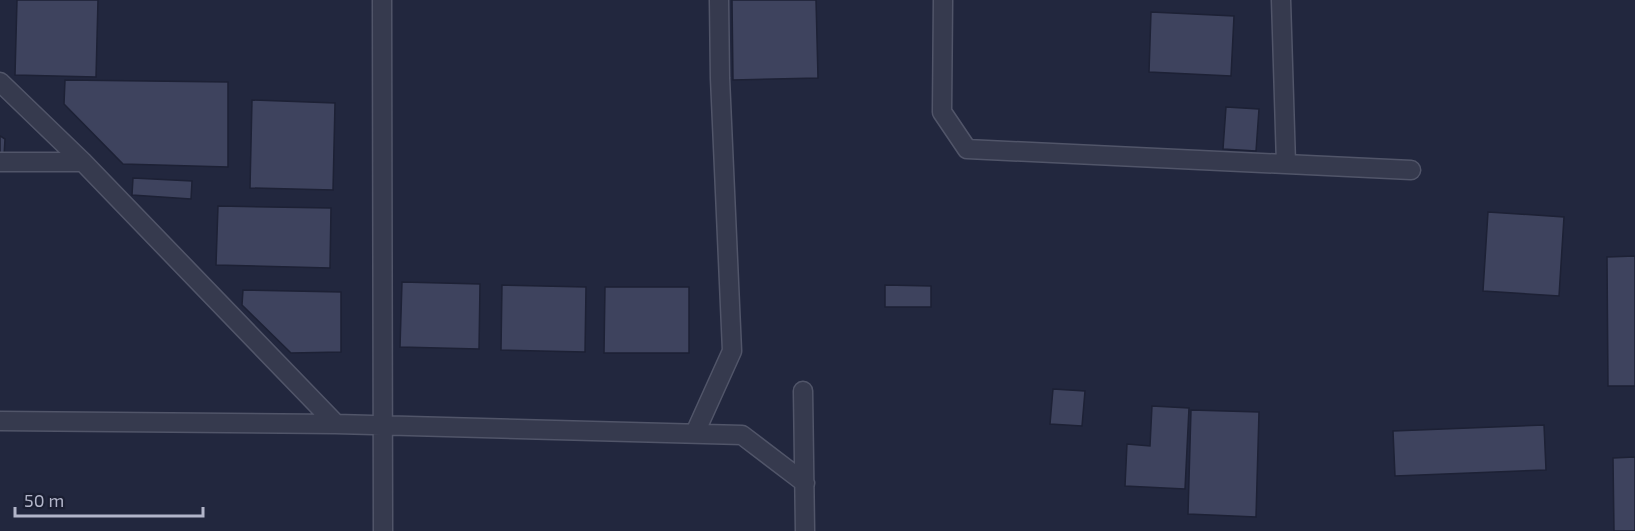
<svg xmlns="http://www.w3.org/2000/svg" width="1635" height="531" font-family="'Exo 2',sans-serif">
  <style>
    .building { fill: #3e435e; stroke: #1d2135; stroke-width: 1.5 }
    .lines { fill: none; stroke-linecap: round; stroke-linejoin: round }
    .minor-casing { stroke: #515569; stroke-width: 21 }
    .minor { stroke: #363a4e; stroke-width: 18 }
  </style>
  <rect width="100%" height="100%" fill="#22273e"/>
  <path class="building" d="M17,0H98L96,77L15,75Z
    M732,0H816L818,78L733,80Z
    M1151,12L1234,16L1231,76L1149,72Z
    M65,80L228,82V167L123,164L64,104Z
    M252,100L335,103L333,190L250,188Z
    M1226,107L1259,109L1256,151L1223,149Z
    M0,136L5,139L4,156H0Z
    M133,178L192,181L191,199L132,195Z
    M218,206L331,208L330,268L216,265Z
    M1488,212L1564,217L1559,296L1483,291Z
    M1635,256V386H1608L1607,257Z
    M402,282L480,284L479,349L400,347Z
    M502,285L586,287L585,352L501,350Z
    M885,285L931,286V307H885Z
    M605,287H689V353H604Z
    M243,290L341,292V352L291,353L242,305Z
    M1053,389L1085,391L1082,426L1050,424Z
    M1152,406L1189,408L1185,489L1125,486L1127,444L1150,446Z
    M1191,410L1259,412L1256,517L1188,514Z
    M1544,425L1546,470L1395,476L1393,431Z
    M1635,457V531H1614L1613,458Z"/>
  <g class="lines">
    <defs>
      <path id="minor" d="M382,0L383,531
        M943,0L942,112L967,149L1411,170
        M1281,0L1286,164
        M0,82L83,162L336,424L742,435L805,483
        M0,162H83
        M803,391L805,531
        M0,421L336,424
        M695,433L732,351L720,78L719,0"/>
    </defs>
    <use href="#minor" class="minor-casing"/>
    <use href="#minor" class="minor"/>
  </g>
  <path d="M15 507v9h188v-9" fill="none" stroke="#b2b5c9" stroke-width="3"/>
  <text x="24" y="507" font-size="18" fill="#b2b5c9" stroke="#1b1f33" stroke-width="4.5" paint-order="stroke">50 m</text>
</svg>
